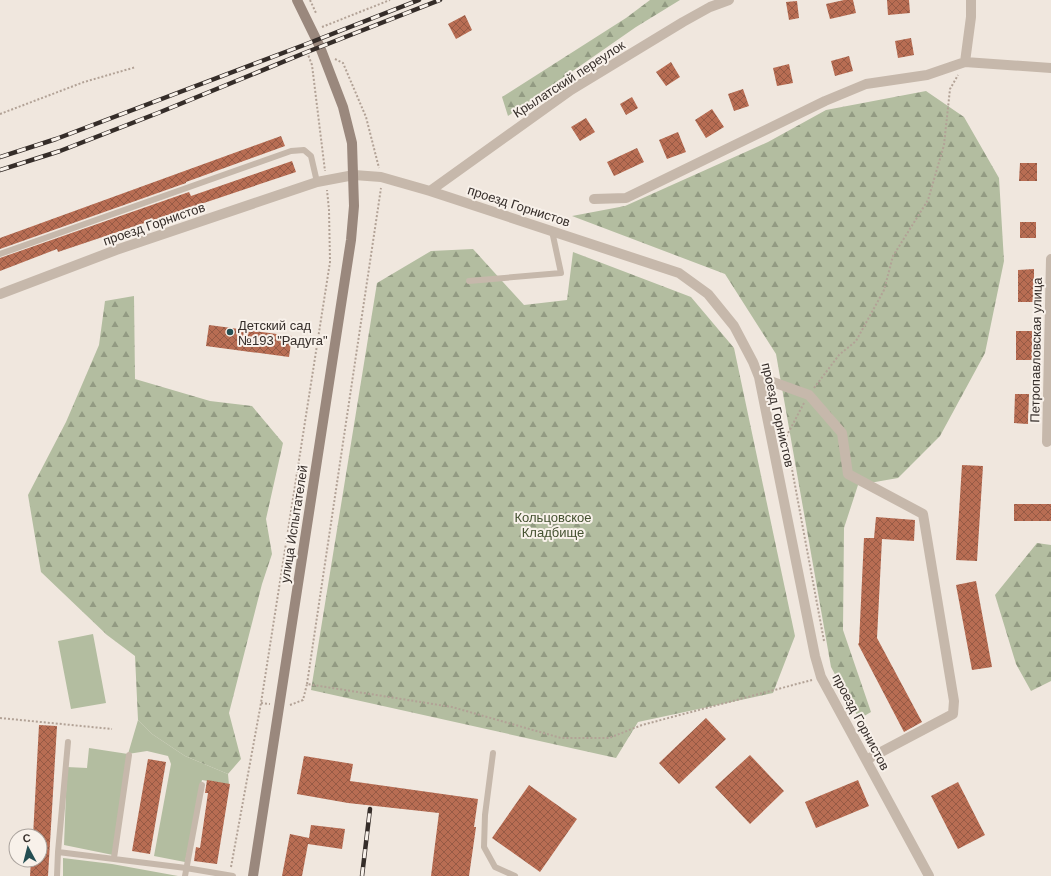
<svg xmlns="http://www.w3.org/2000/svg" width="1051" height="876" font-family="Arial,sans-serif">
  <style>
    .green { fill: #b3bda0 }
    .forest { fill: url(#forest-firs) }
    .building { fill: url(#building-cross-hatch) }
    .lines { fill: none; stroke-linecap: round; stroke-linejoin: round }
    .path { stroke: #b2a296; stroke-width: 2; stroke-dasharray: 2 2; stroke-linecap: butt }
    .service { stroke: #c6b8ab; stroke-width: 6 }
    .minor { stroke: #c6b8ab; stroke-width: 10 }
    .secondary { stroke: #9a887d; stroke-width: 10 }
    .rail-casing { stroke: #352d29; stroke-width: 4.5 }
    .rail { stroke: #f8f1ea; stroke-width: 3; stroke-dasharray: 9; stroke-linecap: butt }
    .poi-dot { fill: #244e52; stroke: #f8f1ea; stroke-width: 1.5 }
    .labels { text-anchor: middle; dominant-baseline: central; stroke-width: 4; stroke-linejoin: round; paint-order: stroke }
    .street-label { font-size: 13px; fill: #352d29; stroke: #f8f1ea }
    .poi-label { font-size: 13px; fill: #352d29; stroke: #f8f1ea; text-anchor: start }
    .park-label { font-size: 13px; fill: #445130; stroke: #f8f1ea }
  </style>
  <defs>
    <pattern id="forest-firs" width="22" height="20" patternUnits="userSpaceOnUse"><rect width="22" height="20" fill="#b3bda0"/><path d="M5 1l3.5 6h-7zM16 11l3.5 6h-7z" fill="#929a82"/></pattern>
    <pattern id="building-cross-hatch" width="8" height="8" patternUnits="userSpaceOnUse"><rect width="8" height="8" fill="#b86d53"/><path d="M0 0l8 8M0 8l8-8" fill="none" stroke="#965a45"/></pattern>
  </defs>
  <rect width="100%" height="100%" fill="#f0e7de"/>
  <path class="green" d="M 93,634 L 106,703 L 71,709 L 58,641 Z
    M 138,720 L 152,734 L 185,756 L 228,774 L 229,785 L 202,780 L 185,862 L 154,856 L 171,764 L 168,756 L 147,751 L 128,754 L 113,855 L 64,845 L 67,767 L 87,768 L 89,748 L 128,754 Z
    M 63,858 L 112,864 L 178,876 L 63,876 Z"/>
  <path class="forest" d="M 650,0 L 680,0 L 636,27 L 508,116 L 502,97 L 626,18 Z
    M 926,91 L 964,117 L 999,178 L 1004,261 L 985,353 L 940,436 L 898,478 L 858,485 L 844,528 L 843,630 L 871,712 L 859,719 L 831,667 L 776,354 L 725,274 L 572,216 L 625,206 L 768,142 L 826,110 Z
    M 473,249 L 524,305 L 567,300 L 573,252 L 691,297 L 734,348 L 795,636 L 773,693 L 638,722 L 616,758 L 311,690 L 377,283 L 431,251 Z
    M 134,296 L 135,379 L 210,401 L 252,406 L 283,443 L 266,519 L 272,554 L 262,584 L 229,713 L 241,759 L 228,774 L 185,756 L 152,734 L 138,720 L 135,656 L 107,635 L 41,572 L 28,495 L 66,422 L 99,345 L 105,301 Z
    M 1037,543 L 1051,545 L 1051,681 L 1031,691 L 1016,664 L 995,595 Z"/>
  <path class="building" d="M 844,0 L 853,0 L 856,13 L 830,19 L 826,4 Z
    M 887,0 L 909,0 L 910,13 L 888,15 Z
    M 797,1 L 799,18 L 789,20 L 786,2 Z
    M 465,15 L 472,30 L 456,39 L 448,24 Z
    M 911,38 L 914,55 L 898,58 L 895,41 Z
    M 849,56 L 853,71 L 835,76 L 831,61 Z
    M 671,62 L 680,77 L 666,86 L 656,72 Z
    M 789,64 L 793,83 L 777,86 L 773,68 Z
    M 743,89 L 749,106 L 734,111 L 728,94 Z
    M 632,97 L 638,108 L 626,115 L 620,104 Z
    M 712,109 L 724,127 L 706,138 L 695,120 Z
    M 586,118 L 595,132 L 580,141 L 571,127 Z
    M 678,132 L 686,152 L 667,159 L 659,140 Z
    M 281,136 L 285,146 L 186,182 L 186,183 L 0,249 L 0,238 Z
    M 637,148 L 644,162 L 614,176 L 607,162 Z
    M 292,161 L 296,172 L 58,252 L 57,249 L 0,271 L 0,258 L 189,192 L 191,196 Z
    M 1020,163 L 1037,163 L 1037,181 L 1019,181 Z
    M 1020,222 L 1036,222 L 1036,238 L 1020,238 Z
    M 1034,269 L 1034,302 L 1018,302 L 1018,270 Z
    M 209,325 L 292,336 L 289,357 L 206,346 Z
    M 1016,331 L 1032,331 L 1032,360 L 1016,360 Z
    M 1015,394 L 1029,394 L 1028,424 L 1014,423 Z
    M 962,465 L 983,466 L 977,561 L 956,560 Z
    M 1014,504 L 1051,504 L 1051,521 L 1014,521 Z
    M 876,517 L 915,520 L 914,541 L 882,539 L 877,638 L 922,722 L 904,732 L 858,644 L 859,643 L 864,538 L 874,538 Z
    M 976,581 L 992,667 L 972,670 L 956,585 Z
    M 706,718 L 726,739 L 679,784 L 659,763 Z
    M 39,725 L 57,726 L 48,876 L 30,876 L 31,860 L 40,860 L 40,836 L 33,836 Z
    M 750,755 L 784,791 L 750,824 L 715,787 Z
    M 304,756 L 353,764 L 350,781 L 478,799 L 474,827 L 476,827 L 469,876 L 431,876 L 439,813 L 348,803 L 297,794 Z
    M 148,759 L 166,762 L 150,854 L 132,851 Z
    M 207,780 L 230,784 L 217,864 L 194,861 L 196,847 L 200,848 L 208,793 L 205,793 Z
    M 858,780 L 869,806 L 816,828 L 805,802 Z
    M 958,782 L 985,835 L 958,849 L 931,796 Z
    M 529,785 L 577,819 L 540,872 L 492,838 Z
    M 311,825 L 345,829 L 342,849 L 308,844 L 302,876 L 282,876 L 290,834 L 309,838 Z"/>
  <g class="lines">
    <path class="path" d="M 310,0 L 316,13
      M 322,27 L 390,0
      M 307,52 L 312,65 L 325,171
      M 335,59 L 343,63 L 366,117 L 379,168
      M 0,114 L 84,82 L 136,67
      M 814,388 L 839,355 L 856,341 L 884,290 L 893,256 L 928,200 L 944,145 L 950,89 L 958,75
      M 804,403 L 786,437 L 824,641
      M 307,684 L 381,188
      M 261,703 L 270,704
      M 290,705 L 303,700 L 307,684 L 452,707 L 561,738 L 609,738 L 642,725 L 812,680
      M 0,718 L 112,729
      M 231,867 L 261,703 L 330,262 L 329,210 L 327,190"/>
    <path class="service" d="M 0,254 L 291,151 L 304,150 L 311,156 L 317,182
      M 469,281 L 561,273 L 552,231
      M 68,742 L 58,852 L 186,868 L 233,876
      M 493,753 L 485,815 L 484,847 L 495,867 L 515,876
      M 114,858 L 129,755
      M 57,876 L 58,852
      M 185,876 L 202,785"/>
    <path class="minor" d="M 971,0 L 971,17 L 965,62 L 1051,68
      M 430,191 L 571,90 L 683,22 L 710,7 L 729,0
      M 594,199 L 626,198 L 825,101 L 866,84 L 927,75 L 965,62
      M 0,294 L 116,250 L 317,182 L 354,175 L 381,177 L 430,191 L 679,273 L 708,294 L 734,326 L 753,362 L 759,377 L 815,656 L 821,677 L 929,876
      M 759,377 L 809,395 L 842,433 L 848,474 L 923,514 L 954,701 L 953,714 L 866,760
      M 1047,442 L 1051,259"/>
    <path class="secondary" d="M 253,876 L 351,240 L 354,206 L 352,143 L 343,107 L 320,47 L 297,0"/>
    <defs>
      <path id="rail" d="M 0,157 L 56,139 L 304,45 L 419,0
        M 0,170 L 60,151 L 158,113 L 307,52 L 440,0
        M 362,876 L 370,809"/>
    </defs>
    <use href="#rail" class="rail-casing"/>
    <use href="#rail" class="rail"/>
  </g>
  <circle class="poi-dot" cx="230" cy="332" r="4"/>
  <g class="labels">
    <g class="street-label">
      <text transform="translate(569 79) rotate(-33)">Крылатский переулок</text>
      <text transform="translate(519 206) rotate(18)">проезд Горнистов</text>
      <text transform="translate(154 224) rotate(-19)">проезд Горнистов</text>
      <text transform="translate(1036 350) rotate(-89)">Петропавловская улица</text>
      <text transform="translate(778 415) rotate(77)">проезд Горнистов</text>
      <text transform="translate(294 524) rotate(-81)">улица Испытателей</text>
      <text transform="translate(861 722) rotate(62)">проезд Горнистов</text>
    </g>
    <g class="poi-label">
      <text x="238" y="325">Детский сад<tspan x="238" dy="15">№193 "Радуга"</tspan></text>
    </g>
    <g class="park-label">
      <text x="553" y="517">Кольцовское<tspan x="553" dy="15">Кладбище</tspan></text>
    </g>
  </g>
  <g transform="translate(28 848) rotate(353)"><circle r="19" fill="#f8f1ea" stroke="#aaa39d"/>
  <path d="M0-3L7 15L0 10L-7 15Z" fill="#244e52"/>
  <text y="-6" font-size="11" font-weight="bold" text-anchor="middle" fill="#352d29">С</text>
  </g>
</svg>
